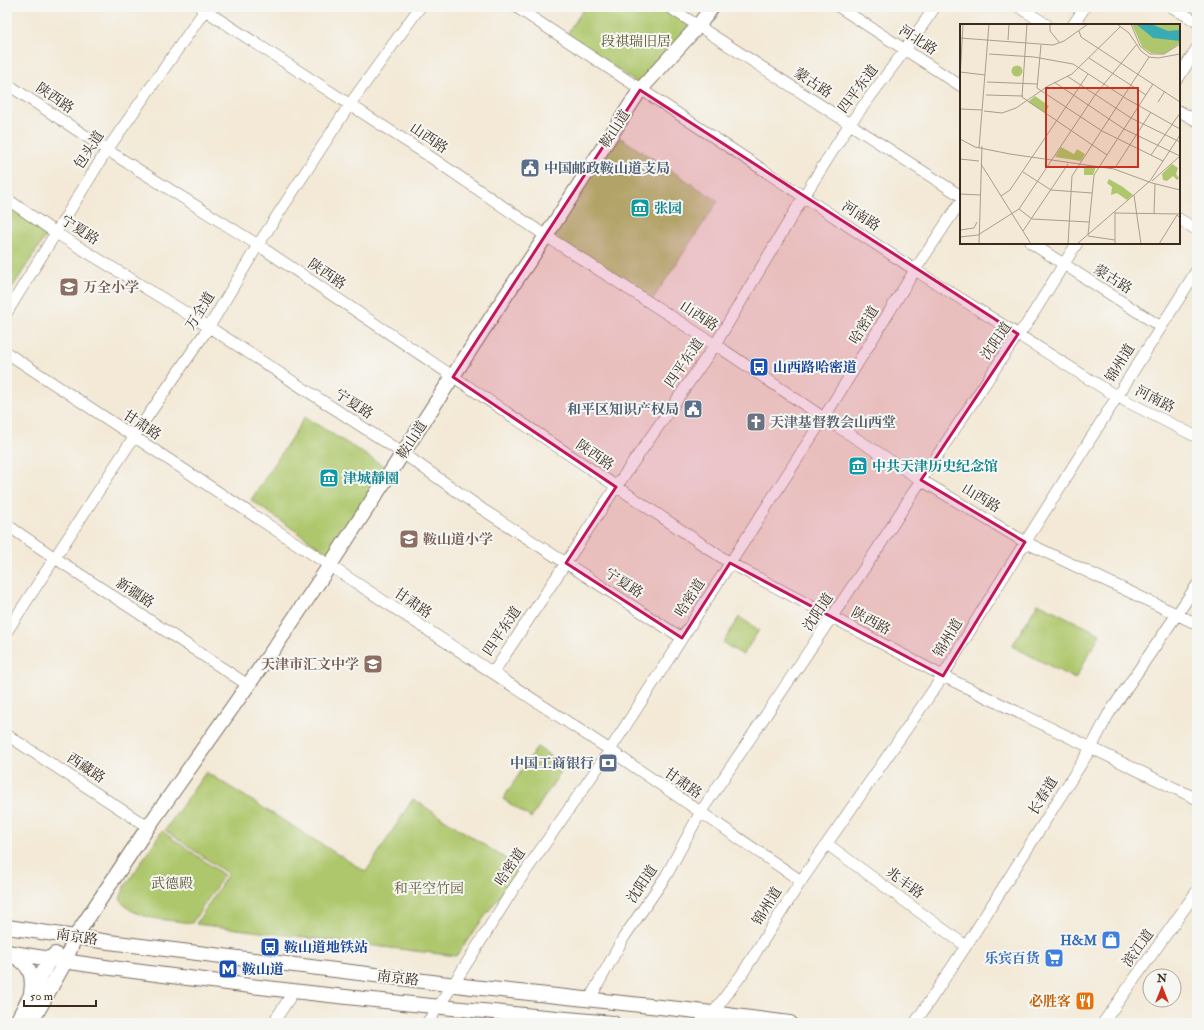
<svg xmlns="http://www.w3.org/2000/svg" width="1204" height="1030" font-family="'IM FELL Double Pica','Noto Serif SC',serif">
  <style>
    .green { fill: #aec76c; stroke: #747845 }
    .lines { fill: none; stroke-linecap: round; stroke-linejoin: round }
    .minor-casing { stroke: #7b6d5e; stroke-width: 12 }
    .major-casing { stroke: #7b6d5e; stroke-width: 16 }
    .minor { stroke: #fff; stroke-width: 11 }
    .major { stroke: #fff; stroke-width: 14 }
    .marked { fill: #c2185b; fill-opacity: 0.2; stroke: #c2185b; stroke-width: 3; stroke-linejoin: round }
    .labels { text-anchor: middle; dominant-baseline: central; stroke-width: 4; stroke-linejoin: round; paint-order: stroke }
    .street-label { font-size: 14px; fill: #3b2a1e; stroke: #f6f6f2 }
    .park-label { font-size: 14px; fill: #5e5935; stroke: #f6f6f2 }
    .service-label { font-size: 14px; font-weight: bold; fill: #4e5e75; stroke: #f6f6f2; text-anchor: end }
    .culture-label { font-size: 14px; font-weight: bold; fill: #0d838f; stroke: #f6f6f2; text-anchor: start }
    .education-label { font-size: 14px; font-weight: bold; fill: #785e54; stroke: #f6f6f2; text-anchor: start }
    .transit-label { font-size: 14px; font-weight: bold; fill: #164399; stroke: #f6f6f2; text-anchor: start }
    .worship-label { font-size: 14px; font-weight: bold; fill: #5b616d; stroke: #f6f6f2; text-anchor: start }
    .shop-label { font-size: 14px; font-weight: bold; fill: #366cbe; stroke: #f6f6f2; text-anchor: end }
    .food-label { font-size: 14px; font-weight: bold; fill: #c56008; stroke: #f6f6f2; text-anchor: end }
    .inset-river { fill: none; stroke: #39abb2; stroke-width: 2 }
    .inset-road { fill: none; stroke: #a99d8c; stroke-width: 1 }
    .view { fill: #c8321e; fill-opacity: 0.15; stroke: #c8321e; stroke-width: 2 }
    .inset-edge { fill: none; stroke: #3b2a1e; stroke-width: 2 }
  </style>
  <rect width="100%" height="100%" fill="#f6f6f2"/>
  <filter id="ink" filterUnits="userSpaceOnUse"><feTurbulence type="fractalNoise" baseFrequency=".025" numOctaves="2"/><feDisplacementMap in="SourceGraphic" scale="8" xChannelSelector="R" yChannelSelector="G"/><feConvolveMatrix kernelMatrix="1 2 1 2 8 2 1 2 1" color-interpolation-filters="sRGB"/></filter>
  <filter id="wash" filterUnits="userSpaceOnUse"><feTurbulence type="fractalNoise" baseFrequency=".012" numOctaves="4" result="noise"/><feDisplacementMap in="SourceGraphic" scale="16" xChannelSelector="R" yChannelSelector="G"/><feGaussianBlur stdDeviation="0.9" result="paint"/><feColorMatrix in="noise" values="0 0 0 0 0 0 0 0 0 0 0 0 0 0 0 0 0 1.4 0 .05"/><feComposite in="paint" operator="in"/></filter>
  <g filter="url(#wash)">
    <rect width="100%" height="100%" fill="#f3e9d6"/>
    <path class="green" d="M 585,7 L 660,7 L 693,28 L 644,88 L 567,34 Z
      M 616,135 L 718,201 L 652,300 L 551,235 Z
      M 7,206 L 47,234 L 7,296 Z
      M 305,417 L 390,470 L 332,556 L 251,500 Z
      M 1038,603 L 1100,634 L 1075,679 L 1012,646 Z
      M 739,617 L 759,630 L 743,655 L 723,643 Z
      M 537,747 L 565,765 L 531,818 L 503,799 Z
      M 206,772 L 366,872 L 413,799 L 520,868 L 456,956 L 196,924 L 228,874 L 165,830 Z
      M 162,831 L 224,875 L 192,923 C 171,920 131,920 120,899 L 124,888 Z"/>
  </g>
  <g filter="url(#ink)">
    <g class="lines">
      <defs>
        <path id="minor" d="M 200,7 L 432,158 L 546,236 L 725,351 L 824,418 L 921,480 L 1025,542 L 1197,624
          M 516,7 L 915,270 L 1116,396 L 1197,437
          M 669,7 L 961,196
          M 839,7 L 961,86
          M 1019,7 L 1047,25
          M 1172,7 L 1197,22
          M 1073,25 L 1085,7
          M 1179,77 L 1197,48
          M 7,84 L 107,150 L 258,245 L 730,563 L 943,676 L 1197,799
          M 1179,111 L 1197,121
          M 7,199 L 56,233 L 209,327 L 404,454 L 482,509 L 682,638
          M 1179,219 L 1197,230
          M 1031,243 L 1161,327
          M 7,312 L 107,150 L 205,10
          M 7,353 L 610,750 L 801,881
          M 7,525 L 55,558 L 248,685
          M 7,631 L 143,423 L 209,327 L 258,245 L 350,104 L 420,7
          M 493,673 L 616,487 L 715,345 L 804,196 L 849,125 L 905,50 L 935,7
          M 7,735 L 148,827
          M 827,844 L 966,946
          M 589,1000 L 624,937 L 666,876 L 700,813 L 878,548 L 921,480 L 1018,334 L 1026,325 L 1077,243
          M 273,1023 L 294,991
          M 427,1023 L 453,985 L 514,888 L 610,750 L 830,408 L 915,270 L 961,201
          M 700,1023 L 713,1013 L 742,974 L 801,881 L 943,676 L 980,614 L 1197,270
          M 915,1023 L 966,946 L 1091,748 L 1108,715 L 1197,585
          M 1103,1023 L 1197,891"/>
        <path id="major" d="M 7,927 L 109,942 L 472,987 L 688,1010 L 790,1023
          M 7,952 C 73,963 138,972 204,980 C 340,998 477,1011 613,1023
          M 12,955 C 29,964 34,973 31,993
          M 16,1023 L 50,959 L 55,954
          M 31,1023 L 65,962 L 75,937 L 148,827 L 277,644 L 330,565 L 500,304 L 546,236 L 640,90 L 698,26 L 712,7"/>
      </defs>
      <use href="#minor" class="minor-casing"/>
      <use href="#major" class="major-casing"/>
      <use href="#minor" class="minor"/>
      <use href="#major" class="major"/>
    </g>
  </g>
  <path class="marked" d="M 640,90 L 1018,334 L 921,480 L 1025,542 L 943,676 L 730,563 L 682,638 L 566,563 L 616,487 L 453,377 Z"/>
  <defs>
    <symbol id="civic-square" viewBox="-11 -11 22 22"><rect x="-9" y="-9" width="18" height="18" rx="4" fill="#5c6f8a" stroke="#f6f6f2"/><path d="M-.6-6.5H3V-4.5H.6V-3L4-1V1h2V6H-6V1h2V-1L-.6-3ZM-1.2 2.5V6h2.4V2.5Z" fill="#fff"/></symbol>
    <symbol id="museum-square" viewBox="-11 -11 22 22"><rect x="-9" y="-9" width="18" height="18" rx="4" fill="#0f9aa8" stroke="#f6f6f2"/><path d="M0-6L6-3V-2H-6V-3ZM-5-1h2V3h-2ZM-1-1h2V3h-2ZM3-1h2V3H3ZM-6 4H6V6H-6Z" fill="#fff"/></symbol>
    <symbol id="school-square" viewBox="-11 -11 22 22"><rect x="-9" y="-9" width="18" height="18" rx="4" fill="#8d6e63" stroke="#f6f6f2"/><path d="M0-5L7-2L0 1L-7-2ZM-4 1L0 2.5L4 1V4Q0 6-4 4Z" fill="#fff"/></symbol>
    <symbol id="bus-square" viewBox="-11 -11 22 22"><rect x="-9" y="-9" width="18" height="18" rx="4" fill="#1a4fb4" stroke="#f6f6f2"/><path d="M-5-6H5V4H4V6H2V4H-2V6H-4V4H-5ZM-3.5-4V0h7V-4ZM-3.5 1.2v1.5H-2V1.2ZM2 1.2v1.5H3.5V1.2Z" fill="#fff"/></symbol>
    <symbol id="church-square" viewBox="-11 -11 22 22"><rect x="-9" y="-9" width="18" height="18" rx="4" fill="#6b7280" stroke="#f6f6f2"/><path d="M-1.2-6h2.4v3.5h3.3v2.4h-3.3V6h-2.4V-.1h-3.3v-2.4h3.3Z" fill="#fff"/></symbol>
    <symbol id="bank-square" viewBox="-11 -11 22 22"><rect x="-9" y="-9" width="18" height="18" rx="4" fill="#5c6f8a" stroke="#f6f6f2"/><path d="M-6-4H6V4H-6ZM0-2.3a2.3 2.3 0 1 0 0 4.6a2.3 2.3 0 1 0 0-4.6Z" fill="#fff"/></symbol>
    <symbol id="shop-square" viewBox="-11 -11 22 22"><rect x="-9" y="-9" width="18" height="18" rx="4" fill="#3f7fe0" stroke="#f6f6f2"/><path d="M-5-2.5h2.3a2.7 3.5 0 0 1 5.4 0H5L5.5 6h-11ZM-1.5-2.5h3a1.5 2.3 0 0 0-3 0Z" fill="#fff"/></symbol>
    <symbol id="supermarket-square" viewBox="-11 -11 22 22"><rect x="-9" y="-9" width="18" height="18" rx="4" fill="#3f7fe0" stroke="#f6f6f2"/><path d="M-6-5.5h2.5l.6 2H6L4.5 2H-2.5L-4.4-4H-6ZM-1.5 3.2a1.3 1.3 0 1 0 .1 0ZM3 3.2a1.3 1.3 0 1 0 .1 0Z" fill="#fff"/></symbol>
    <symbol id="metro-square" viewBox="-11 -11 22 22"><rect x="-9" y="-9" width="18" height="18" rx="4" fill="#1a4fb4" stroke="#f6f6f2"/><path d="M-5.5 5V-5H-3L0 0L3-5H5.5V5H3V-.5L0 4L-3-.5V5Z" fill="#fff"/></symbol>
    <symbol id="restaurant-square" viewBox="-11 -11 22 22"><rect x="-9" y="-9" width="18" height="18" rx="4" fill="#e8710a" stroke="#f6f6f2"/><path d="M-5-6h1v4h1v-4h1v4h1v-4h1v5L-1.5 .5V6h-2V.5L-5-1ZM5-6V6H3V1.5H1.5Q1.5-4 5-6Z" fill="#fff"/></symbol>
  </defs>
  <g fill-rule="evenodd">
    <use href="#civic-square" x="519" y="157" width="22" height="22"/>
    <use href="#museum-square" x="629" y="197" width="22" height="22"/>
    <use href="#school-square" x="58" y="276" width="22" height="22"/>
    <use href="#bus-square" x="748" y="356" width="22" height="22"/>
    <use href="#civic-square" x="682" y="398" width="22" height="22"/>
    <use href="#church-square" x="745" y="411" width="22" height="22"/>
    <use href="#museum-square" x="847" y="455" width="22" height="22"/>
    <use href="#museum-square" x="318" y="467" width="22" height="22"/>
    <use href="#school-square" x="398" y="528" width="22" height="22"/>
    <use href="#school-square" x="362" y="653" width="22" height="22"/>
    <use href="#bank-square" x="597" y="752" width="22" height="22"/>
    <use href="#shop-square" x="1100" y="929" width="22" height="22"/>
    <use href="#bus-square" x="259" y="936" width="22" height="22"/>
    <use href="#supermarket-square" x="1043" y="947" width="22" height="22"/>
    <use href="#metro-square" x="217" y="958" width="22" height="22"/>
    <use href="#restaurant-square" x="1074" y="990" width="22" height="22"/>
  </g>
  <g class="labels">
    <g class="street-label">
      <text transform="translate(918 40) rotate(33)">河北路</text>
      <text transform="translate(813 83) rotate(33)">蒙古路</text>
      <text transform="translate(858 89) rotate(-53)">四平东道</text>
      <text transform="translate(55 98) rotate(34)">陕西路</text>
      <text transform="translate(615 129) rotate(-57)">鞍山道</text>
      <text transform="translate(429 138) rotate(34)">山西路</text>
      <text transform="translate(89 150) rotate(-57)">包头道</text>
      <text transform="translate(861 216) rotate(33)">河南路</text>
      <text transform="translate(80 230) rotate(32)">宁夏路</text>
      <text transform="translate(327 274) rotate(34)">陕西路</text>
      <text transform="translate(1113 279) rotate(32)">蒙古路</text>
      <text transform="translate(200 311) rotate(-58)">万全道</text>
      <text transform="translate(699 316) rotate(33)">山西路</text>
      <text transform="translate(864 325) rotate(-58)">哈密道</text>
      <text transform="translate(996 341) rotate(-55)">沈阳道</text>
      <text transform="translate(684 363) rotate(-55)">四平东道</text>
      <text transform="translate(1120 363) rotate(-58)">锦州道</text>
      <text transform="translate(1155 399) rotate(27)">河南路</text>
      <text transform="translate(354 404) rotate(33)">宁夏路</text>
      <text transform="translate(142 425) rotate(33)">甘肃路</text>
      <text transform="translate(412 440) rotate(-57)">鞍山道</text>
      <text transform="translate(595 455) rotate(34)">陕西路</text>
      <text transform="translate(981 498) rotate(31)">山西路</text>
      <text transform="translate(624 583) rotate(33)">宁夏路</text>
      <text transform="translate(135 593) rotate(33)">新疆路</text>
      <text transform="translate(690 598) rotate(-57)">哈密道</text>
      <text transform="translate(413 603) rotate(34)">甘肃路</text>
      <text transform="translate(818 612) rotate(-56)">沈阳道</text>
      <text transform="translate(871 621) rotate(28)">陕西路</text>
      <text transform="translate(502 631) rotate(-56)">四平东道</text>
      <text transform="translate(948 638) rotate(-59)">锦州道</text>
      <text transform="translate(86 768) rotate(33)">西藏路</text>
      <text transform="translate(683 783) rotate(35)">甘肃路</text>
      <text transform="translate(1043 796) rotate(-58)">长春道</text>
      <text transform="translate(510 867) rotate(-56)">哈密道</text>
      <text transform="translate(905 883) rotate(36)">兆丰路</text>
      <text transform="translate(642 884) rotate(-56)">沈阳道</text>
      <text transform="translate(767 906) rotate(-58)">锦州道</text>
      <text transform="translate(77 937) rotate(8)">南京路</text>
      <text transform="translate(1138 948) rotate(-54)">滨江道</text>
      <text transform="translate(398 978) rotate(7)">南京路</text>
    </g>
    <g class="park-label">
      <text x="636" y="41">段祺瑞旧居</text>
      <text x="172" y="883">武德殿</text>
      <text x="429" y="888">和平空竹园</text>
    </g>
    <g class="service-label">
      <text x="544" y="168" text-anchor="start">中国邮政鞍山道支局</text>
      <text x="679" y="409">和平区知识产权局</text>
      <text x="594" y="763">中国工商银行</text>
    </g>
    <g class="culture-label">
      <text x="654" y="208">张园</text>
      <text x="872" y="466">中共天津历史纪念馆</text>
      <text x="343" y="478">津城靜園</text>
    </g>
    <g class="education-label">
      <text x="83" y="287">万全小学</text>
      <text x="423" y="539">鞍山道小学</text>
      <text x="359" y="664" text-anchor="end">天津市汇文中学</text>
    </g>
    <g class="transit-label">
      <text x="773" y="367">山西路哈密道</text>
      <text x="284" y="947">鞍山道地铁站</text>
      <text x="242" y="969">鞍山道</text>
    </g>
    <g class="worship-label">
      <text x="770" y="422">天津基督教会山西堂</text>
    </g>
    <g class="shop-label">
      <text x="1097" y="940">H&amp;M</text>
      <text x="1040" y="958">乐宾百货</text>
    </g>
    <g class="food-label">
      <text x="1071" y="1001">必胜客</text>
    </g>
  </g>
  <g transform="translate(960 24)">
    <rect width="220" height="220" fill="#f3e9d6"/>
    <path d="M 172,0 L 220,1 L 220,19 L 204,30 L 191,29 L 182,23 ZM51.5 47a5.5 5.5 0 1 1 11 0a5.5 5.5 0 1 1-11 0ZM 75,72 L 89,82 L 85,89 L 68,78 ZM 101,123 L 114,130 L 117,125 L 125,130 L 121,137 L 95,133 ZM 212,140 L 218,144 L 216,150 L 219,154 L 217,156 L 213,152 L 207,157 L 203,156 L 202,150 ZM 124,142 L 136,143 L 133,151 L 124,151 ZM 149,155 L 163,163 L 173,171 L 167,176 L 157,169 L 151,171 L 152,163 L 147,159 Z" fill="#aec76c"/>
    <path d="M 176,0 L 191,0 L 208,7 L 220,6 L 220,17 L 193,14 Z" fill="#39abb2"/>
    <path class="inset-river" d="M 182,0 L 198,10 L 220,12"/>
    <path class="inset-road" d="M 67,0 L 62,73 L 147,131M 90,0 L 90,7 L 99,18M 157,0 L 169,9 L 181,27 L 189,33 L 198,34 L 220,30M 171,0 L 180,22 L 190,30 L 204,30 L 220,20M 119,7 L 121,13 L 220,78M 0,14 L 93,21 L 104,17 L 128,0M 48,16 L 49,0M 81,21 L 77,64 L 142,107 L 203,137M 29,30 L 74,33 L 113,40 L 167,75 L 220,105M 129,34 L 186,71M 0,48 L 25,51M 107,52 L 171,94 L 220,118M 0,55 L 3,0M 27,58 L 77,60M 94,58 L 164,105 L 220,132M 26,71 L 63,72M 198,78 L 205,67M 0,85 L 22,86M 24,87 L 42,89 L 56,84 L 88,62 L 112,50 L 160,3M 0,115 L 15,123 L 50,130 L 154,145 L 192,159 L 220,166M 19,124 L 29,0M 191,131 L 220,89M 0,135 L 19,137M 21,140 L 71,220M 155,144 L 191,88M 63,148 L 91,166 L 132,169M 192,157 L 220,132M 0,170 L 20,171M 174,171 L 181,220M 41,172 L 50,166 L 128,50M 59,185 L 72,195 L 129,198M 155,188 L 155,220M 155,189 L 220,190M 194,190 L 195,160M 0,206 L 14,204 L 17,198M 63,207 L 108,140M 128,211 L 134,151 L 193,60M 128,212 L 155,216M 0,213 L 18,211 L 59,185 L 135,71 L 177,20M 19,220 L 22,122M 108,220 L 112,152 L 189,33M 117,220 L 190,157 L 220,111M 199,220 L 217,191 L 220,194"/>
    <path class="view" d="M 86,64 L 178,64 L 178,143 L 86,143 Z"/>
    <rect width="220" height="220" class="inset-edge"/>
  </g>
  <rect width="1204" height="1030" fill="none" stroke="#f6f6f2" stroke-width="24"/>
  <g transform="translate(1162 988)"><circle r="19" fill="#f6f6f2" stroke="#aba49d"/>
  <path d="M0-3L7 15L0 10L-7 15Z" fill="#c8321e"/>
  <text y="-6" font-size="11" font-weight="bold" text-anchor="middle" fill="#3b2a1e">N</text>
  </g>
  <path d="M24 1000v6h72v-6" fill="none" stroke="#3b2a1e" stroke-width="2"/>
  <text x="30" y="1000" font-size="12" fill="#3b2a1e" stroke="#f6f6f2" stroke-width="3" paint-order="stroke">50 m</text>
</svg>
